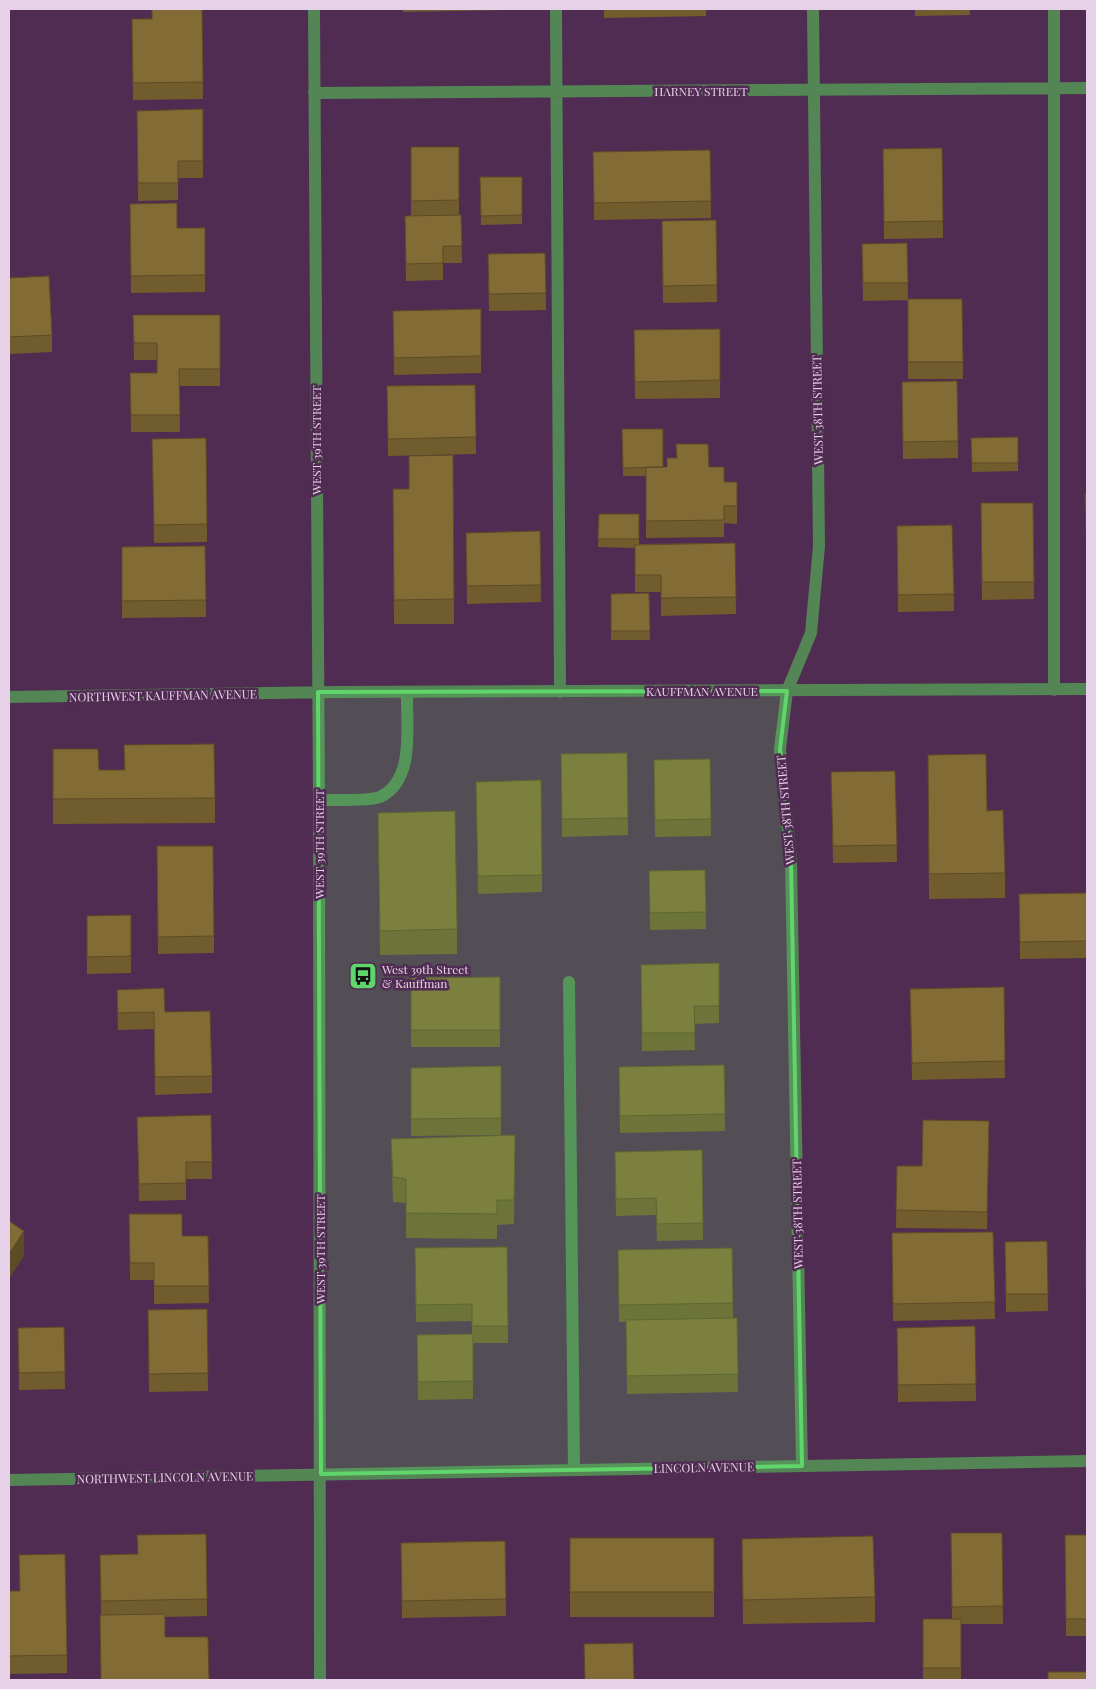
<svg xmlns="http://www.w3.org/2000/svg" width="1096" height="1689" font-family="'Playfair Display',serif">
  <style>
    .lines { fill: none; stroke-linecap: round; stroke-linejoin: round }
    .minor { stroke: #538555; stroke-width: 12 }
    .wall { fill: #715c2e }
    .shaded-wall { fill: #5c4b25 }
    .building { fill: #836b35; stroke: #5c4b25 }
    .marked { fill: #60d56b; fill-opacity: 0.2; stroke: #60d56b; stroke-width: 4; stroke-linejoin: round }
    .labels { text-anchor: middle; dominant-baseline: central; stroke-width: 5; stroke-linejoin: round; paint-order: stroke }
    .street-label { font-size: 12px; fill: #e7d1e8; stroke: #502c52 }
    .poi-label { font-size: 12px; fill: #e7d1e8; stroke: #502c52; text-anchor: start }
  </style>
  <rect width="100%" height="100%" fill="#502c52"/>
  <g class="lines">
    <path class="minor" d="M 314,9 L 319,800 L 320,1680
      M 556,9 L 560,692
      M 1054,9 L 1054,690
      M 314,93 L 1087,88
      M 9,697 L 335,692 L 1087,689
      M 319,800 C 331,800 371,801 380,797 C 416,780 406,725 407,692
      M 569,982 L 574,1469
      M 802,1466 L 791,860 L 780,749 L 787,691 L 811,633 L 819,546 L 813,9
      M 9,1480 L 1087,1461"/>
  </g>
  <path class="wall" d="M 202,9 L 203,99 L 133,100 L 132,19 L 152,19 Z
    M 403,9 L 506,9 L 506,10 L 403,12 Z
    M 604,9 L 706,9 L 706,16 L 604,18 Z
    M 915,9 L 970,9 L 970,15 L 915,16 Z
    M 203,109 L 203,178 L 178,178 L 178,200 L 138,201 L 137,111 Z
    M 411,147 L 459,147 L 459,215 L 461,215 L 462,263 L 443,263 L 443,280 L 406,281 L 405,216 L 411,216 Z
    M 942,148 L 943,238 L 884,239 L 883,149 Z
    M 710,150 L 711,218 L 594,220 L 593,152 Z
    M 480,177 L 522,177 L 522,224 L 481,225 Z
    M 130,204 L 177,228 L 205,228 L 205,292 L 131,293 Z
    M 716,220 L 717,302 L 663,303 L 662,221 Z
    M 907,243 L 908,300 L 863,301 L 862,244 Z
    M 545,253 L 546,310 L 489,311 L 488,254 Z
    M 9,278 L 52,335 L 52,352 L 9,354 Z
    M 908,299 L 962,299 L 963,379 L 908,379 Z
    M 481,309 L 481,373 L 394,375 L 393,311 Z
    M 133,315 L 220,315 L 220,386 L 179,386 L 180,432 L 131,432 L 130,373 L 157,373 L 157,360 L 134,360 Z
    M 720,329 L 720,398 L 635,399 L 634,330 Z
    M 957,381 L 958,458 L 903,459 L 902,382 Z
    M 475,385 L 476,454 L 388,456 L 387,386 Z
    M 622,429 L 663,467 L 709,467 L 724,482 L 737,482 L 737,524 L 724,523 L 724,537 L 646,538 L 646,476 L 623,476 Z
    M 1018,437 L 1018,471 L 972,472 L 971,438 Z
    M 152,439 L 207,524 L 207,542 L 154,543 Z
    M 453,455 L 454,624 L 394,624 L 393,489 L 409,489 Z
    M 1085,494 L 1087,494 L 1087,538 L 1086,538 Z
    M 981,503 L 1033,503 L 1034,599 L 982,600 Z
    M 599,514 L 639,514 L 639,544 L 735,543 L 736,614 L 661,616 L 661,592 L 635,592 L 635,548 L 598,547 Z
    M 952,525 L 954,611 L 898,612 L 897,526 Z
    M 540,531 L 541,602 L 467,604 L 466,533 Z
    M 205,546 L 206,617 L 122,618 L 122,547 Z
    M 649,593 L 650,640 L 611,640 L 611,594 Z
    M 124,745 L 215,798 L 215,823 L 53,824 L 53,749 L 99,770 L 124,770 Z
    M 627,753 L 628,835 L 562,837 L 561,754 Z
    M 928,755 L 987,811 L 1005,873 L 1005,898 L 929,899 Z
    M 710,759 L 711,836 L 655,837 L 654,760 Z
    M 895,771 L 897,862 L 833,863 L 831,772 Z
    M 476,799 L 542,875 L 542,892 L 478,894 Z
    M 378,813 L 457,929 L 457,954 L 380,955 Z
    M 157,864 L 214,936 L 214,953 L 158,954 Z
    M 705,870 L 706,929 L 650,930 L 649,871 Z
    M 1087,893 L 1087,958 L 1020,959 L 1019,894 Z
    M 131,915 L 131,973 L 87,974 L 87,916 Z
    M 719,963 L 719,1023 L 694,1024 L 695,1050 L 642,1051 L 641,965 Z
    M 500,977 L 500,1047 L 411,1047 L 411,978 Z
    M 1004,987 L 1005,1078 L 912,1080 L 910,989 Z
    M 117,990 L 165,1012 L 212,1076 L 212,1093 L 155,1095 L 154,1029 L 118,1030 Z
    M 724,1065 L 725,1131 L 620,1133 L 619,1067 Z
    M 501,1066 L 501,1135 L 411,1136 L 411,1068 Z
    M 211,1115 L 212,1179 L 186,1179 L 186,1200 L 139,1201 L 137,1117 Z
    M 515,1135 L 514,1224 L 497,1225 L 497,1239 L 406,1238 L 406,1203 L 393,1202 L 391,1139 Z
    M 989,1138 L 987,1229 L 896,1228 L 897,1166 L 922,1166 Z
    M 702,1150 L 703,1240 L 657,1241 L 656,1215 L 616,1216 L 615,1152 Z
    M 129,1214 L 182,1236 L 208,1236 L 209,1303 L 154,1304 L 154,1280 L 130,1280 Z
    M 993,1232 L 995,1319 L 893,1321 L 892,1233 Z
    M 1047,1241 L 1048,1311 L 1006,1312 L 1005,1242 Z
    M 1086,1243 L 1087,1243 L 1087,1307 L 1086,1307 Z
    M 507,1247 L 508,1343 L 473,1343 L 473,1399 L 418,1400 L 417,1335 L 472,1334 L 472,1321 L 416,1322 L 415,1248 Z
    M 732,1248 L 733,1318 L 737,1318 L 738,1392 L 627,1394 L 626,1322 L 619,1322 L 618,1250 Z
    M 207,1309 L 208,1391 L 149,1392 L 148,1310 Z
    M 975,1326 L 976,1401 L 898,1402 L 897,1328 Z
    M 64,1327 L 65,1389 L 19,1390 L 18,1328 Z
    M 951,1533 L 1002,1533 L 1003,1624 L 961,1624 L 961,1680 L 923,1680 L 923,1619 L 952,1619 Z
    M 206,1534 L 207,1616 L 165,1617 L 165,1637 L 209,1680 L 101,1615 L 100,1555 L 137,1554 Z
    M 1065,1535 L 1087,1535 L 1087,1636 L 1066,1636 Z
    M 570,1538 L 714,1538 L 714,1617 L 570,1617 Z
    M 742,1539 L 875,1597 L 875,1622 L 743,1624 Z
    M 505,1541 L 506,1616 L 402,1618 L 401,1543 Z
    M 9,1591 L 67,1655 L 67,1673 L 9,1674 Z"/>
  <path class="shaded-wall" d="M 24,1231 L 24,1256 L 9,1279 L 9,1254 Z"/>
  <path class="building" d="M 152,9 L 202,9 L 203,82 L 133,83 L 132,19 L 152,19 Z
    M 203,109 L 203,161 L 178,161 L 178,183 L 138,183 L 137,111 Z
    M 411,147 L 459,147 L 459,200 L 411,201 Z
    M 942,148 L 943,221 L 884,222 L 883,149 Z
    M 710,150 L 711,201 L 594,203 L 593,152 Z
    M 480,177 L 522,177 L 522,215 L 481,216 Z
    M 177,203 L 177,228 L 205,228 L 205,275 L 131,276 L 130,204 Z
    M 461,215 L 462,246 L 443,246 L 443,263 L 406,264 L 405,216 Z
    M 716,220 L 717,285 L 663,286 L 662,221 Z
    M 907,243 L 908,283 L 863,283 L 862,244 Z
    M 545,253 L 546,293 L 489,294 L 488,254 Z
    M 49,276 L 52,335 L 9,337 L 9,278 Z
    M 908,299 L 962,299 L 963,362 L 908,362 Z
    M 481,309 L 481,356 L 394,358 L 393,311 Z
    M 133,315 L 220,315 L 220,369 L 179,369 L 180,415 L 131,415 L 130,373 L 157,373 L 157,343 L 134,343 Z
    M 720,329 L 720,380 L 635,382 L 634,330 Z
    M 957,381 L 958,441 L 903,442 L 902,382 Z
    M 475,385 L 476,437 L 388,439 L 387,386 Z
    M 622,429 L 663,429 L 663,467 L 623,468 Z
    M 1018,437 L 1018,463 L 972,463 L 971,438 Z
    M 206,438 L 207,524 L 154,525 L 152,439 Z
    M 676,444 L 708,444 L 709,467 L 724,467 L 724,482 L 737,482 L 737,506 L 724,506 L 724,520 L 646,521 L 646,467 L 667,467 L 667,458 L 677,458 Z
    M 453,455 L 454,599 L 394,600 L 393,489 L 409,489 L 409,456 Z
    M 1085,494 L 1087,494 L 1087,529 L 1086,529 Z
    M 981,503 L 1033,503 L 1034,582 L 982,582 Z
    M 599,514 L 639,514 L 639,539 L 598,539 Z
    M 952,525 L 954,594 L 898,595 L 897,526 Z
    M 540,531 L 541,585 L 467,586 L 466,533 Z
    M 735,543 L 736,597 L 661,598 L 661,575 L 635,575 L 635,545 Z
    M 205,546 L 206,600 L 122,601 L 122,547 Z
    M 649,593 L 650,631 L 611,631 L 611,594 Z
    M 214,744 L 215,798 L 53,799 L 53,749 L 98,749 L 99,770 L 125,770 L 124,745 Z
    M 627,753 L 628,818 L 562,819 L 561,754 Z
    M 986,754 L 987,811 L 1003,810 L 1005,873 L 929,874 L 928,755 Z
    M 710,759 L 711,819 L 655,820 L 654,760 Z
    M 895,771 L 897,845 L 833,846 L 831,772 Z
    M 541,780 L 542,875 L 478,876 L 476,782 Z
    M 455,811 L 457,929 L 380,931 L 378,813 Z
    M 157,846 L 213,846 L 214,936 L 158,937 Z
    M 705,870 L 706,912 L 650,913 L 649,871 Z
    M 1087,893 L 1087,941 L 1020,942 L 1019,894 Z
    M 131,915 L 131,956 L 87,957 L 87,916 Z
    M 719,963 L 719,1006 L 694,1006 L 695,1033 L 642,1033 L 641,965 Z
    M 500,977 L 500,1030 L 411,1030 L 411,978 Z
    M 1004,987 L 1005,1061 L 912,1063 L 910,989 Z
    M 164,988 L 165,1012 L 210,1011 L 212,1076 L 155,1077 L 154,1012 L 118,1013 L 117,990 Z
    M 724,1065 L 725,1114 L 620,1116 L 619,1067 Z
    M 501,1066 L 501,1118 L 411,1119 L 411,1068 Z
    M 211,1115 L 212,1162 L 186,1162 L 186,1183 L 139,1184 L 137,1117 Z
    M 923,1120 L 989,1121 L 987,1212 L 896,1210 L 897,1166 L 922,1166 Z
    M 515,1135 L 514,1200 L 497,1200 L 497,1214 L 406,1213 L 406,1179 L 393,1177 L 391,1139 Z
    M 702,1150 L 703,1223 L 657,1224 L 656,1198 L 616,1199 L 615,1152 Z
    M 129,1214 L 182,1214 L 182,1236 L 208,1236 L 209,1286 L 154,1286 L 154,1263 L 130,1263 Z
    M 9,1221 L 24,1231 L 9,1254 Z
    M 993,1232 L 995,1302 L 893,1304 L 892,1233 Z
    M 1047,1241 L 1048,1294 L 1006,1294 L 1005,1242 Z
    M 1086,1243 L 1087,1243 L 1087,1290 L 1086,1290 Z
    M 507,1247 L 508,1326 L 472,1326 L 472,1304 L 416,1305 L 415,1248 Z
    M 732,1248 L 733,1303 L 619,1305 L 618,1250 Z
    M 207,1309 L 208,1373 L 149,1374 L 148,1310 Z
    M 737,1318 L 738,1374 L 627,1376 L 626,1320 Z
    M 975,1326 L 976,1384 L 898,1385 L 897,1328 Z
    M 64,1327 L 65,1372 L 19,1373 L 18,1328 Z
    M 473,1334 L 473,1381 L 418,1382 L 417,1335 Z
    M 951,1533 L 1002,1533 L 1003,1606 L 952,1607 Z
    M 206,1534 L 207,1599 L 101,1601 L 100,1555 L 138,1554 L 137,1535 Z
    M 1065,1535 L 1087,1535 L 1087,1619 L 1066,1619 Z
    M 873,1536 L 875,1597 L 743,1600 L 742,1539 Z
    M 570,1538 L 714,1538 L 714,1592 L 570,1592 Z
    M 505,1541 L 506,1599 L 402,1601 L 401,1543 Z
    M 65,1554 L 67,1655 L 9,1656 L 9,1591 L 20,1591 L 19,1555 Z
    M 165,1614 L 165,1637 L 208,1637 L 209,1680 L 101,1680 L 100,1615 Z
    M 923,1619 L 961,1619 L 961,1668 L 923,1668 Z
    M 633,1643 L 634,1680 L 585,1680 L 584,1644 Z
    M 1048,1672 L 1087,1672 L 1087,1680 L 1048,1680 Z"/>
  <path class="marked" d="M 787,691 L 780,749 L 791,860 L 802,1466 L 321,1474 L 318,692 Z"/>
  <defs>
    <symbol id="bus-square" viewBox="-11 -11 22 22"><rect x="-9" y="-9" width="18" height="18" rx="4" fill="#60d56b" stroke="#502c52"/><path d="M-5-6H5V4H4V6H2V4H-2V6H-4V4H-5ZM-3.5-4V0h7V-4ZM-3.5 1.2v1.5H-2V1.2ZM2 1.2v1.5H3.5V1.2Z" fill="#111"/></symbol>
  </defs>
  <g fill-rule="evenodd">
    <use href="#bus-square" x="347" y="960" width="32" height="32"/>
  </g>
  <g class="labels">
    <g class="street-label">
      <text x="701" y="91">HARNEY STREET</text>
      <text transform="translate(817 410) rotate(-91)">WEST 38TH STREET</text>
      <text transform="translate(316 440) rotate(-90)">WEST 39TH STREET</text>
      <text x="702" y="691">KAUFFMAN AVENUE</text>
      <text transform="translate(163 695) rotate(-1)">NORTHWEST KAUFFMAN AVENUE</text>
      <text transform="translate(785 810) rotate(-95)">WEST 38TH STREET</text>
      <text transform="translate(319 844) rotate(-90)">WEST 39TH STREET</text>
      <text transform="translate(797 1214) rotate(-91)">WEST 38TH STREET</text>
      <text transform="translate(320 1249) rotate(-90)">WEST 39TH STREET</text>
      <text transform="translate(704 1467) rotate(-1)">LINCOLN AVENUE</text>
      <text transform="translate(165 1477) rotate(-1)">NORTHWEST LINCOLN AVENUE</text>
    </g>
    <g class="poi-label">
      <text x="382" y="969">West 39th Street<tspan x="382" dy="14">&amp; Kauffman</tspan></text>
    </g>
  </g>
  <rect width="1096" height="1689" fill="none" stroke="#e7d1e8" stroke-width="20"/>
</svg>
